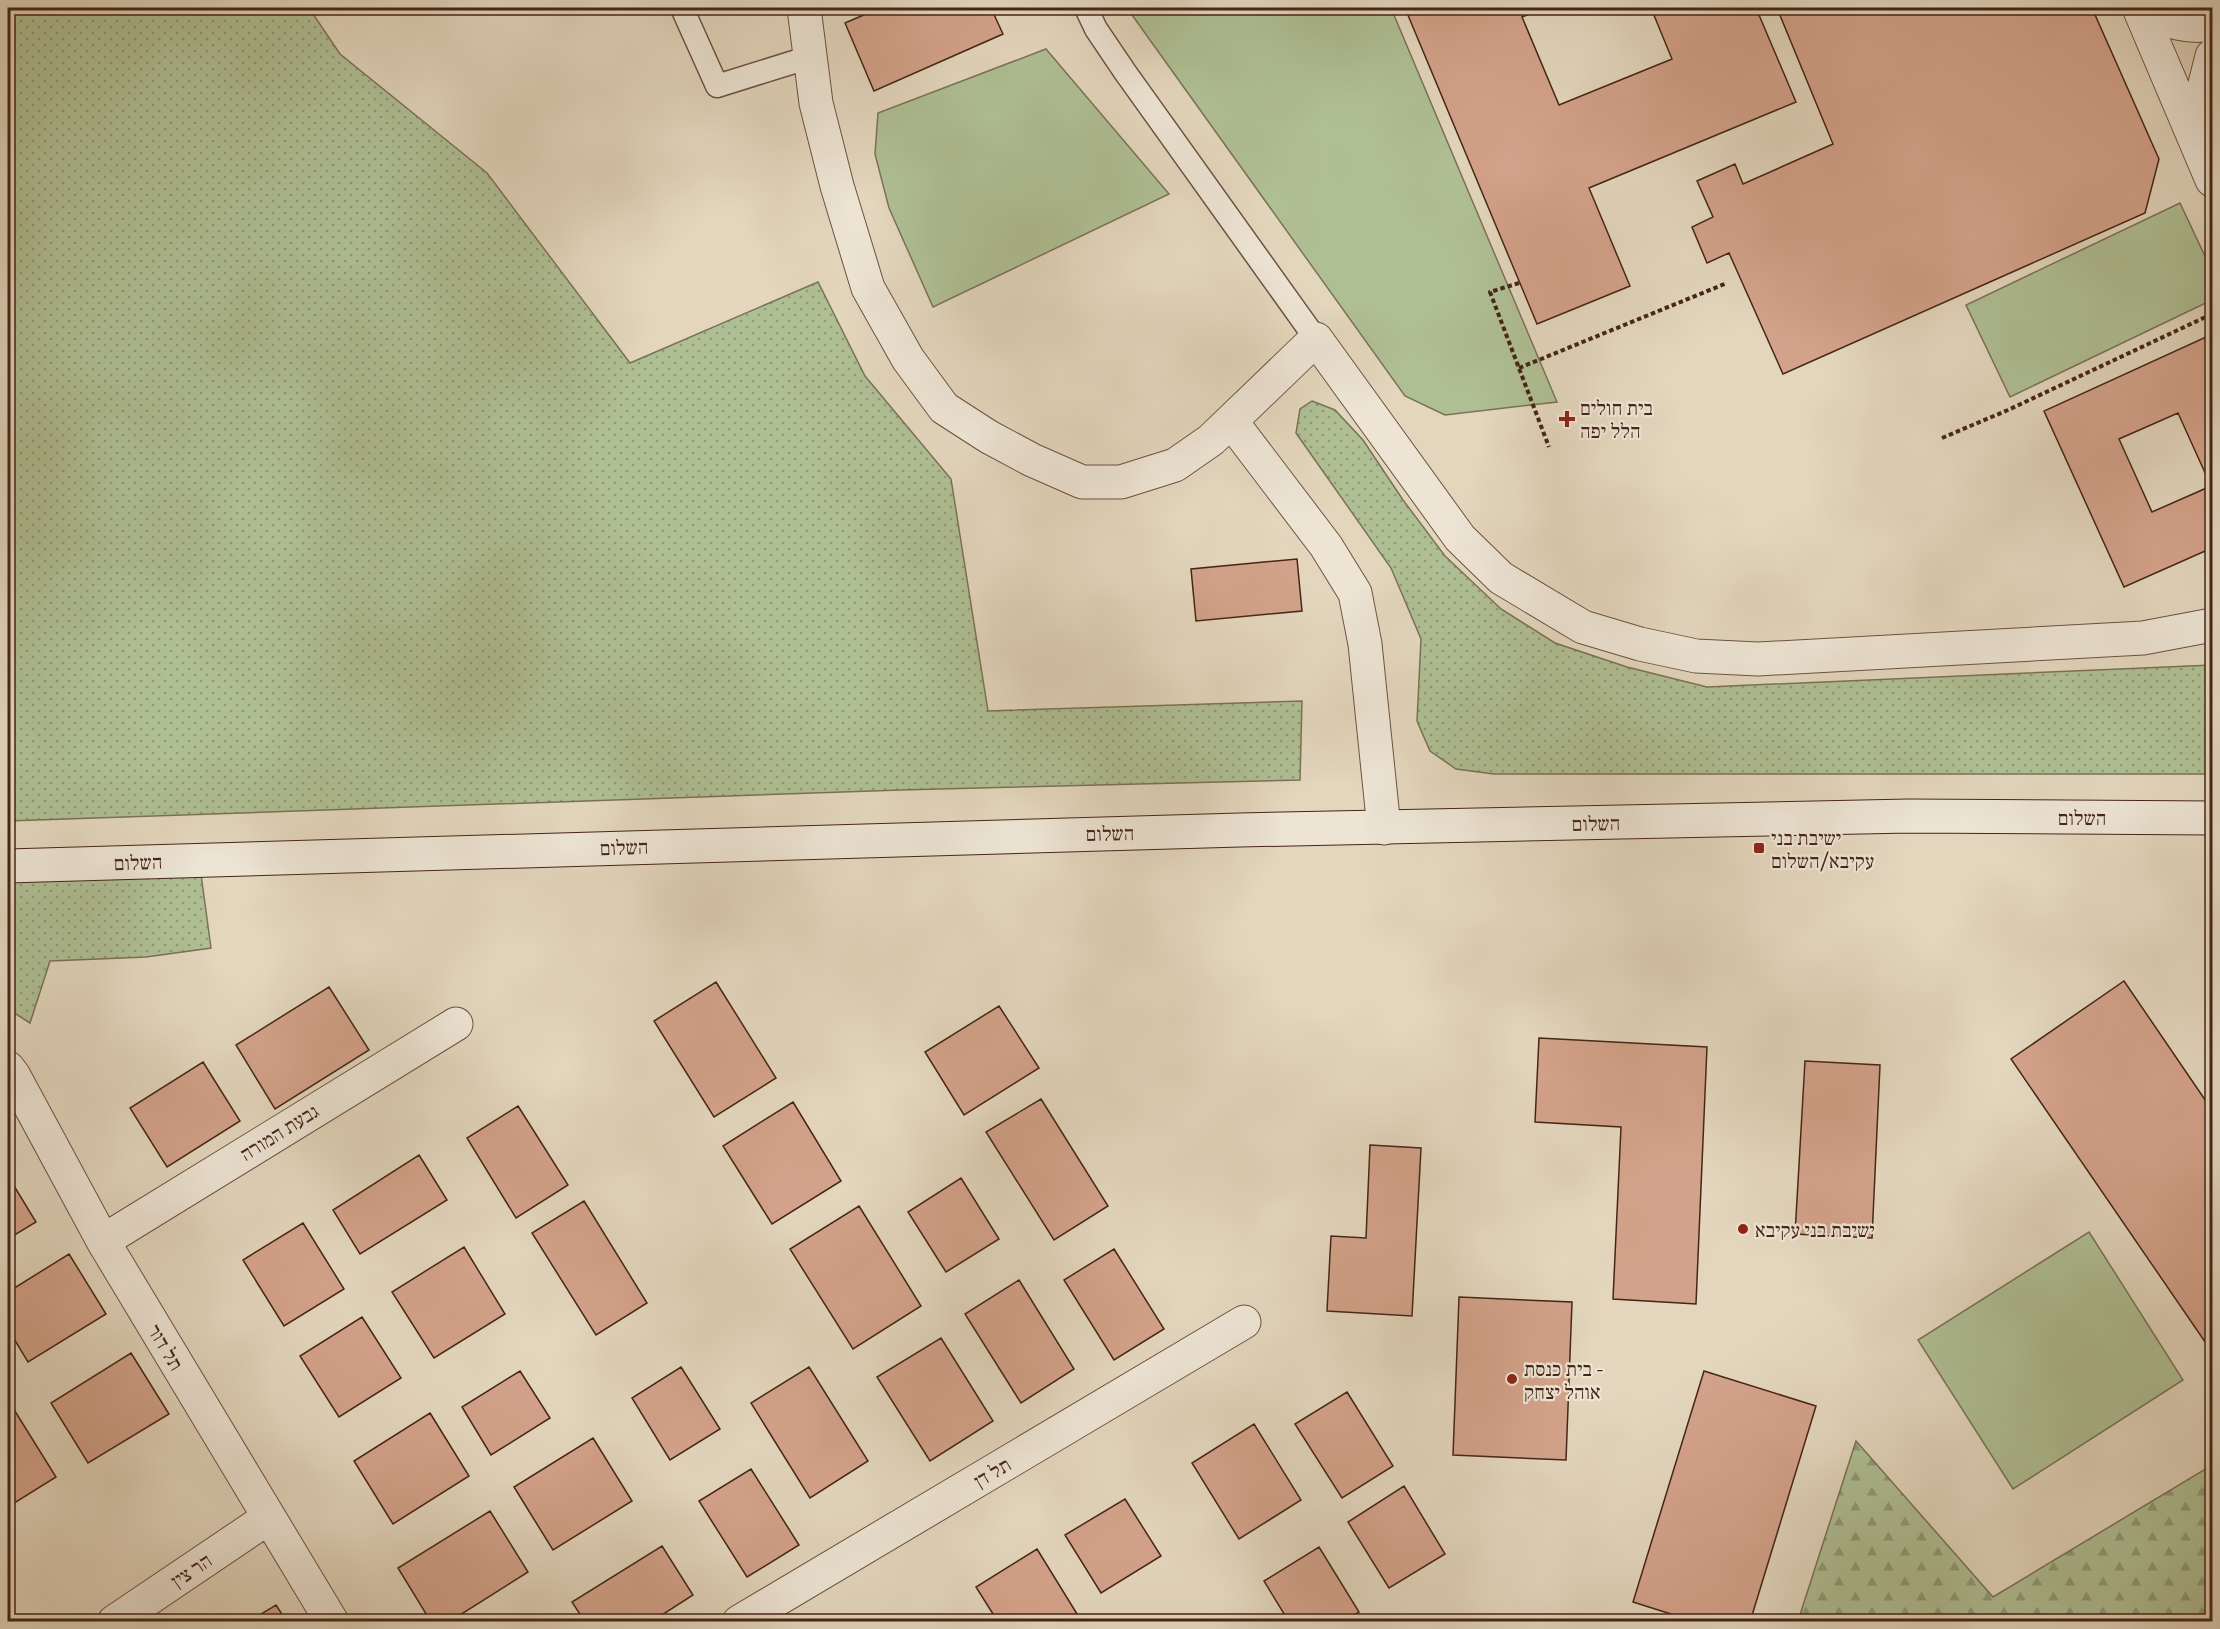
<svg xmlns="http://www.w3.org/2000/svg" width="2220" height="1629" font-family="'Gentium Book Plus','Frank Ruhl Libre',serif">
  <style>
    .grass { fill: url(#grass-dots); stroke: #7a7256; stroke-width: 1.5 }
    .forest { fill: url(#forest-firs); stroke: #7a7256; stroke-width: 1.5 }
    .park { fill: #afbf94; stroke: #7a7256; stroke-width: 1.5 }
    .building { fill: #d3a28a; stroke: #452517; stroke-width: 1.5; fill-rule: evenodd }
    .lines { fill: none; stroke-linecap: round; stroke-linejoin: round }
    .lane-casing { stroke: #6c5140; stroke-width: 25 }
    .street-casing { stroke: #6c5140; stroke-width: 35 }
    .secondary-casing { stroke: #452517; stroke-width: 35 }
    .path { stroke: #452517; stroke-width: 4; stroke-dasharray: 4.5 3; stroke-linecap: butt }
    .lane { stroke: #ede4d4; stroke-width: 22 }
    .street { stroke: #ede4d4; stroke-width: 33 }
    .secondary { stroke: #ede4d4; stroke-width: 33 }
    .poi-dot { fill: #8f2418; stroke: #ede4d4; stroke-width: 2 }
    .labels { text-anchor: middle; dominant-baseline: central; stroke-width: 4.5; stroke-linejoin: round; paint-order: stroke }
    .poi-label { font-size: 20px; fill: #452517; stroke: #ede4d4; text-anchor: start }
    .street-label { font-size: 20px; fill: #452517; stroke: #ede4d4 }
  </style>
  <defs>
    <pattern id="grass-dots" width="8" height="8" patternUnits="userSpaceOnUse" patternTransform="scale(1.5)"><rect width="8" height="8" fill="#afbf94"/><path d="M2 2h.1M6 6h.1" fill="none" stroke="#909b78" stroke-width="1.8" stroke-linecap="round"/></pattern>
    <pattern id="forest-firs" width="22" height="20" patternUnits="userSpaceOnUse" patternTransform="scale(1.5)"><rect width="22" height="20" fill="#afbf94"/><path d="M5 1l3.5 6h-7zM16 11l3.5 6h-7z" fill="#909b78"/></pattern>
  </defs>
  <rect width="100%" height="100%" fill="#e3d6bd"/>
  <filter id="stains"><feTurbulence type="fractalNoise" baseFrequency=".00333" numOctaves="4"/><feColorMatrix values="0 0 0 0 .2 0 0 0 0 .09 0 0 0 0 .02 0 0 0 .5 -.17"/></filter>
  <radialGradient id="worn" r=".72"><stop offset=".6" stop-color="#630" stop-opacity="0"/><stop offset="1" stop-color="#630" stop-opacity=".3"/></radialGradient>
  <path class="grass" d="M 8,8 L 309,8 L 340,54 L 487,173 L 630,363 L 818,282 L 865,376 L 951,479 L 988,711 L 1302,701 L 1300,780 L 901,790 L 8,821 Z
    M 1312,401 L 1335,410 L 1363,440 L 1403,500 L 1445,556 L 1501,609 L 1555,643 L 1627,667 L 1707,687 L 2212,665 L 2212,774 L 1494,774 L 1456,769 L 1430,751 L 1417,721 L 1421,639 L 1405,601 L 1391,568 L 1296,433 L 1300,409 Z
    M 200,867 L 211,948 L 146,957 L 50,961 L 30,1023 L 8,1009 L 8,871 Z"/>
  <path class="forest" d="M 1856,1441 L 1993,1597 L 2212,1465 L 2212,1621 L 1798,1621 Z"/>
  <path class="park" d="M 1127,8 L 1391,8 L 1557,402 L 1445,415 L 1405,396 Z
    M 1046,49 L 1169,194 L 933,307 L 889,208 L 875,154 L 878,113 Z
    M 2180,203 L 2212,271 L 2212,300 L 2010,397 L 1966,305 Z
    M 2089,1232 L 2183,1380 L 2013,1489 L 1918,1340 Z"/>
  <path class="building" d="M 880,8 L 991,8 L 1003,34 L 874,91 L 845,23 Z
    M 1405,8 L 1546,8 L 1522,17 L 1559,105 L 1672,59 L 1651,8 L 1756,8 L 1796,102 L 1589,188 L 1630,286 L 1537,324 Z
    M 1777,8 L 2092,8 L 2159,159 L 2145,213 L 1783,374 L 1729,253 L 1707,263 L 1692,227 L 1713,217 L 1697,181 L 1735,164 L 1743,184 L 1833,144 Z
    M 2206,337 L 2212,353 L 2212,548 L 2124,587 L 2044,411 ZM 2178,413 L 2211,486 L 2152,512 L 2119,439 Z
    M 1297,559 L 1302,611 L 1196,621 L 1191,569 Z
    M 2124,981 L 2212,1110 L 2212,1352 L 2011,1059 Z
    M 716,982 L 776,1078 L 714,1117 L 654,1021 Z
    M 329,987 L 369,1050 L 275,1109 L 236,1045 Z
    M 999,1006 L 1039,1068 L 964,1115 L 925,1052 Z
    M 1539,1038 L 1707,1047 L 1696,1304 L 1613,1299 L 1621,1127 L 1535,1122 Z
    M 1805,1061 L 1880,1065 L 1872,1238 L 1795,1234 Z
    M 203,1062 L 240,1121 L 167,1167 L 130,1108 Z
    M 1041,1099 L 1108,1206 L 1054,1240 L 986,1132 Z
    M 793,1102 L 841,1181 L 772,1224 L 723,1146 Z
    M 518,1106 L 568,1185 L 516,1218 L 467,1138 Z
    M 1370,1145 L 1421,1148 L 1412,1316 L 1327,1311 L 1331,1236 L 1366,1238 Z
    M 419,1155 L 447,1200 L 360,1254 L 333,1210 Z
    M 8,1176 L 36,1222 L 8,1239 Z
    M 961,1178 L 999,1239 L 946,1272 L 908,1212 Z
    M 584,1201 L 647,1303 L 596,1335 L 532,1233 Z
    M 859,1206 L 921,1306 L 853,1349 L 790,1249 Z
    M 303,1223 L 344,1289 L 284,1326 L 243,1260 Z
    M 464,1247 L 505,1314 L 434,1358 L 392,1292 Z
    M 1114,1249 L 1164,1329 L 1114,1360 L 1064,1280 Z
    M 69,1254 L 106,1314 L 28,1362 L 8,1329 L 8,1292 Z
    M 1019,1280 L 1074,1369 L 1021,1403 L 965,1314 Z
    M 1459,1297 L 1572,1302 L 1566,1460 L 1453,1455 Z
    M 362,1317 L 401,1378 L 339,1417 L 300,1356 Z
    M 941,1338 L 993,1421 L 930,1461 L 877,1377 Z
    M 131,1353 L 169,1414 L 88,1463 L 51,1403 Z
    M 681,1367 L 720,1429 L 670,1460 L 632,1398 Z
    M 809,1367 L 868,1461 L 810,1498 L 751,1403 Z
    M 520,1371 L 550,1418 L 491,1455 L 462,1407 Z
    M 1704,1371 L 1816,1406 L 1750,1622 L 1696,1622 L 1633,1602 Z
    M 1347,1392 L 1393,1466 L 1342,1498 L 1295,1424 Z
    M 13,1408 L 56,1477 L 8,1507 L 8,1411 Z
    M 430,1413 L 469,1476 L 393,1524 L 354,1461 Z
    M 1254,1424 L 1301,1500 L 1239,1539 L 1192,1463 Z
    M 593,1438 L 632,1501 L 553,1550 L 514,1487 Z
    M 751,1469 L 799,1545 L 747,1577 L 699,1501 Z
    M 1404,1486 L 1445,1554 L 1389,1588 L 1348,1522 Z
    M 1125,1499 L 1161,1556 L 1101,1593 L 1065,1535 Z
    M 490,1511 L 528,1572 L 449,1622 L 431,1622 L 398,1568 Z
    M 662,1546 L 693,1595 L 651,1622 L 585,1622 L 572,1602 Z
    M 1319,1547 L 1359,1612 L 1343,1622 L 1289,1622 L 1264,1581 Z
    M 1037,1549 L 1082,1622 L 998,1622 L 976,1587 Z
    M 276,1605 L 287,1622 L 248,1622 Z"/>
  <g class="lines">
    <defs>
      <path id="lane" d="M 682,8 L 717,86 L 810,57
        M 1086,8 L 1096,29 L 1125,72 L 1316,339"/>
      <path id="street" d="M 804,8 L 816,103 L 837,186 L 868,288 L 908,359 L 944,408 L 989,437 L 1032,460 L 1082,482 L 1121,482 L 1175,465 L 1211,440 L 1316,339 L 1460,538 L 1501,578 L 1583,627 L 1640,644 L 1696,656 L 1758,659 L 2143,638 L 2212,625
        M 2139,8 L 2212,180
        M 2147,8 C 2164,23 2191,28 2212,24
        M 2201,142 L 2204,88 L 2212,56
        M 1231,421 L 1326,546 L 1355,593 L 1365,644 L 1384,828
        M 8,1068 L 14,1076 L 103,1241 L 332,1622
        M 103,1241 L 456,1024
        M 114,1622 L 268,1518
        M 739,1622 L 1244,1322"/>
      <path id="secondary" d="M 8,866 L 1240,830 L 1909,816 L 2212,818"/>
    </defs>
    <use href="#lane" class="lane-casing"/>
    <use href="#street" class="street-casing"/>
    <use href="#secondary" class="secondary-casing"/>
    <path class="path" d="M 1519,283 L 1490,292 L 1549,447
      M 1519,368 L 1727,283
      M 1942,438 L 2008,410 L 2212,314"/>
    <use href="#lane" class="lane"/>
    <use href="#street" class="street"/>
    <use href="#secondary" class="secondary"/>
  </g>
  <g class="poi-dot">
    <path d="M1564 410h6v6h6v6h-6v6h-6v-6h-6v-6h6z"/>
    <rect x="1753" y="842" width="12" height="12" rx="3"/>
    <circle cx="1743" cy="1229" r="6"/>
    <circle cx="1512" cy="1379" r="6"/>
  </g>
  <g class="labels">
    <g class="poi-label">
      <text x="1580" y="407">בית חולים<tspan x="1580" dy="23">הלל יפה</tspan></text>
      <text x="1771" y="837">ישיבת בני<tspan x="1771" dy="23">עקיבא/השלום</tspan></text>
      <text x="1755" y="1229">ישיבת בני עקיבא</text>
      <text x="1524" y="1368">בית כנסת -<tspan x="1524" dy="23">אוהל יצחק</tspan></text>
    </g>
    <g class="street-label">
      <text x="2082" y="817">השלום</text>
      <text transform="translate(1596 823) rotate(-1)">השלום</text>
      <text transform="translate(1110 833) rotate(-1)">השלום</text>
      <text transform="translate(624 847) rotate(-2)">השלום</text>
      <text transform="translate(138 862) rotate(-2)">השלום</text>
      <text transform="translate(279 1132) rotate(-32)">גבעת המורה</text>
      <text transform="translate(166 1347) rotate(59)">תל דור</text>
      <text transform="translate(992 1472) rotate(-31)">תל דן</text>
      <text transform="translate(191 1570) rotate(-34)">הר צין</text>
    </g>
  </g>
  <rect width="2220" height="1629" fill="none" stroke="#e3d6bd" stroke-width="30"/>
  <rect x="9" y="9" width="2202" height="1611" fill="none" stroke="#452517" stroke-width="3"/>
  <rect x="15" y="15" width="2190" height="1599" fill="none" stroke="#452517" stroke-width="1.5"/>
  <rect width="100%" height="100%" filter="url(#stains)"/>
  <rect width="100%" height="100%" fill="url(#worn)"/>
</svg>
